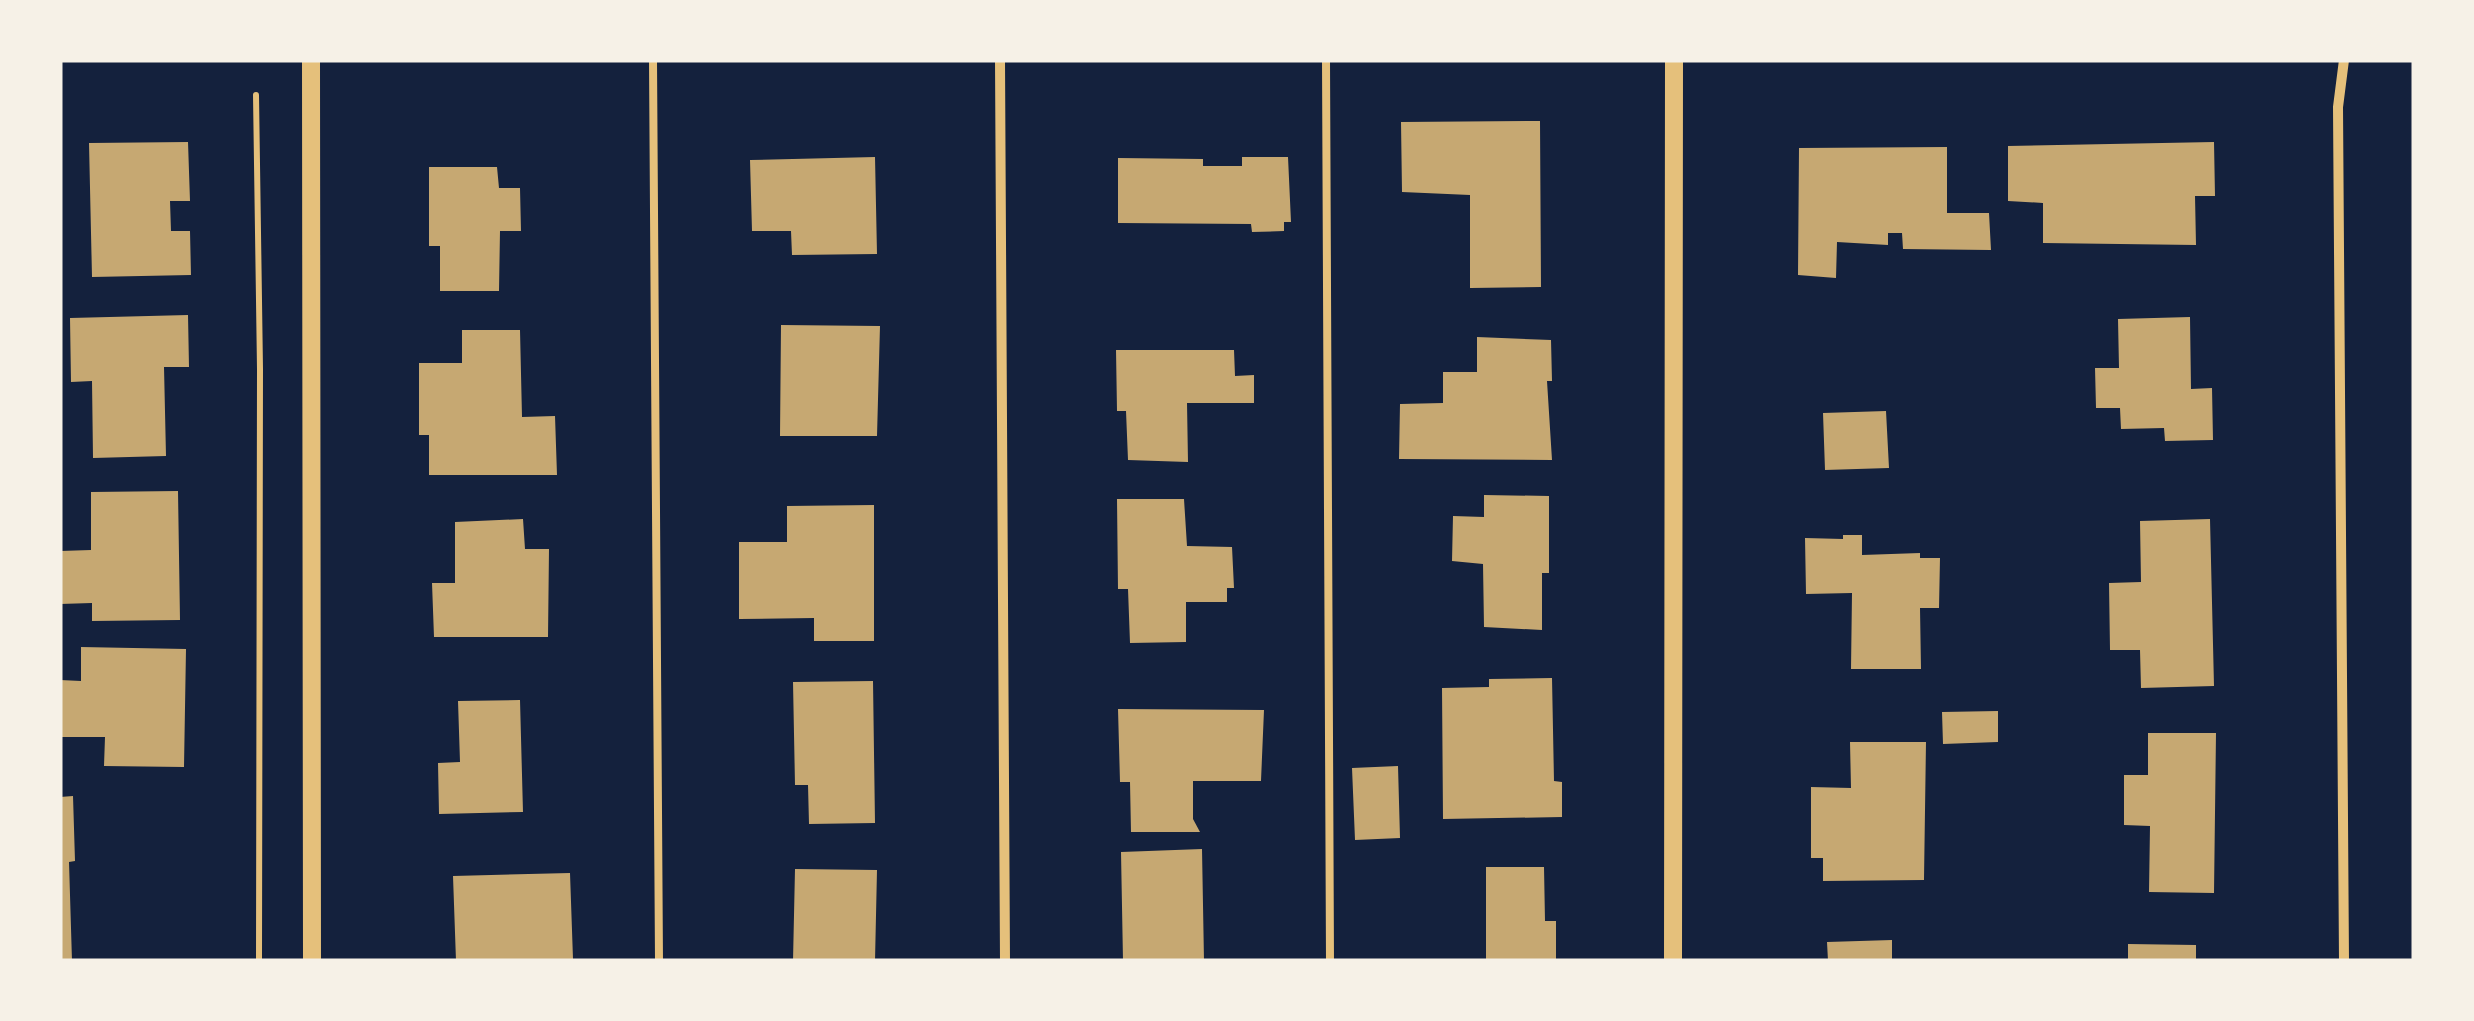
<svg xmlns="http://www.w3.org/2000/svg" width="2474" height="1021" font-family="'Source Sans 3',sans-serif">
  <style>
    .building { fill: #c6a872 }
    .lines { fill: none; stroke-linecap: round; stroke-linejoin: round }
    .path { stroke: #e5c07b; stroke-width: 6 }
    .service { stroke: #e5c07b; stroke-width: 8 }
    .minor { stroke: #e5c07b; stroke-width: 10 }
    .tertiary { stroke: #e5c07b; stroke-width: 18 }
  </style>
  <rect width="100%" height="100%" fill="#14213d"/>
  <path class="building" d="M 1540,121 L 1541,287 L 1470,288 L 1470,195 L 1402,192 L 1401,122 Z
    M 188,142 L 190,201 L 170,201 L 171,231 L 190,231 L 191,275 L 92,277 L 89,143 Z
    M 2214,142 L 2215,196 L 2195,196 L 2196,245 L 2043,243 L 2043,203 L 2008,201 L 2008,146 Z
    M 1947,147 L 1947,213 L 1989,213 L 1991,250 L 1903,249 L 1902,233 L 1888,233 L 1888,245 L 1837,242 L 1836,278 L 1798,275 L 1799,148 Z
    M 875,157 L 877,254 L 792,255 L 791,231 L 752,231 L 750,160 Z
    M 1242,157 L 1288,157 L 1291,222 L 1284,222 L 1284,231 L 1252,232 L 1251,224 L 1118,223 L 1118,158 L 1203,159 L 1203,166 L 1242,166 Z
    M 429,167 L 497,167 L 499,188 L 520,188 L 521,231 L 500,231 L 499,291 L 440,291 L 440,246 L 429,246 Z
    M 188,315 L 189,367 L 164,367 L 166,456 L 93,458 L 92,381 L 71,382 L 70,318 Z
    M 2190,317 L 2191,389 L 2212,388 L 2213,440 L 2165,441 L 2164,428 L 2121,429 L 2120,408 L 2096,408 L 2095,368 L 2119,368 L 2118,319 Z
    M 781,325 L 880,326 L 877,436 L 780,436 Z
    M 462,330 L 520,330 L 522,417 L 555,416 L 557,475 L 429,475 L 429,435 L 419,435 L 419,363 L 462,363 Z
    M 1477,337 L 1551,340 L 1552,381 L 1547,381 L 1552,460 L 1399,459 L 1400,404 L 1443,403 L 1443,372 L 1477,372 Z
    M 1116,350 L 1234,350 L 1235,376 L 1254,375 L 1254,403 L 1187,403 L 1188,462 L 1128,460 L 1126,411 L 1117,411 Z
    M 1886,411 L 1889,468 L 1825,470 L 1823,413 Z
    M 178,491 L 180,620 L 92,621 L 92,603 L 60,604 L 60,551 L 91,550 L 91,492 Z
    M 1484,495 L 1549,496 L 1549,573 L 1542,573 L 1542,630 L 1484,627 L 1483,564 L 1452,561 L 1453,516 L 1484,517 Z
    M 1117,499 L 1184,499 L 1187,546 L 1232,547 L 1234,588 L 1227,588 L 1227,602 L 1186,602 L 1186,642 L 1130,643 L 1128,589 L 1118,589 Z
    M 874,505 L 874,641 L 814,641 L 814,618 L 739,619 L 739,542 L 787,542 L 787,506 Z
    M 523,519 L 525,549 L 549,549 L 548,637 L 434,637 L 432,583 L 455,583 L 455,522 Z
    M 2210,519 L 2214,686 L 2141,688 L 2140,650 L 2110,650 L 2109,583 L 2141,582 L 2140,521 Z
    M 1843,535 L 1862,535 L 1862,555 L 1920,553 L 1920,558 L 1940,558 L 1939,608 L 1920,608 L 1921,669 L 1851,669 L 1852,593 L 1806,594 L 1805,538 L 1843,539 Z
    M 81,647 L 186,649 L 184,767 L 104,766 L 105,737 L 60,737 L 60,680 L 81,681 Z
    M 1552,678 L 1554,781 L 1562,782 L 1562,817 L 1443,819 L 1442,688 L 1489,687 L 1489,679 Z
    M 873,681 L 875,823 L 809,824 L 808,785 L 795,785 L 793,682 Z
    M 520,700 L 523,812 L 439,814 L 438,763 L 460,762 L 458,701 Z
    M 1118,709 L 1264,710 L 1261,781 L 1193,781 L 1193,819 L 1200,832 L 1131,832 L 1130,782 L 1120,782 Z
    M 1998,711 L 1998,742 L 1943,744 L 1942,712 Z
    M 2148,733 L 2216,733 L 2214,893 L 2149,892 L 2150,826 L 2124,825 L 2124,775 L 2148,775 Z
    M 1850,742 L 1926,742 L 1924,880 L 1823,881 L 1823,858 L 1811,858 L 1811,787 L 1851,788 Z
    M 1398,766 L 1400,838 L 1355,840 L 1352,768 Z
    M 73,796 L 75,861 L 69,862 L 72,961 L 60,961 L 60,797 Z
    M 1202,849 L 1204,961 L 1123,961 L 1121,852 Z
    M 1486,867 L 1544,867 L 1545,921 L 1556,921 L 1556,961 L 1486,961 Z
    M 795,869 L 877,870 L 875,961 L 793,961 Z
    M 570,873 L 573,959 L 456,961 L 453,876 Z
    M 1892,940 L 1892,961 L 1828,961 L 1827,942 Z
    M 2128,944 L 2196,945 L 2196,961 L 2128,961 Z"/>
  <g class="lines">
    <path class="path" d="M 256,95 L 260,369 L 259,961"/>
    <path class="service" d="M 653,60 L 659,961
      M 1326,60 L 1330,961"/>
    <path class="minor" d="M 1000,60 L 1005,961
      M 2344,60 L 2338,107 L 2344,961"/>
    <path class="tertiary" d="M 311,60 L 312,961
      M 1673,961 L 1674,60"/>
  </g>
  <rect width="2474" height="1021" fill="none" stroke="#f6f1e7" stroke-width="125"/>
</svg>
